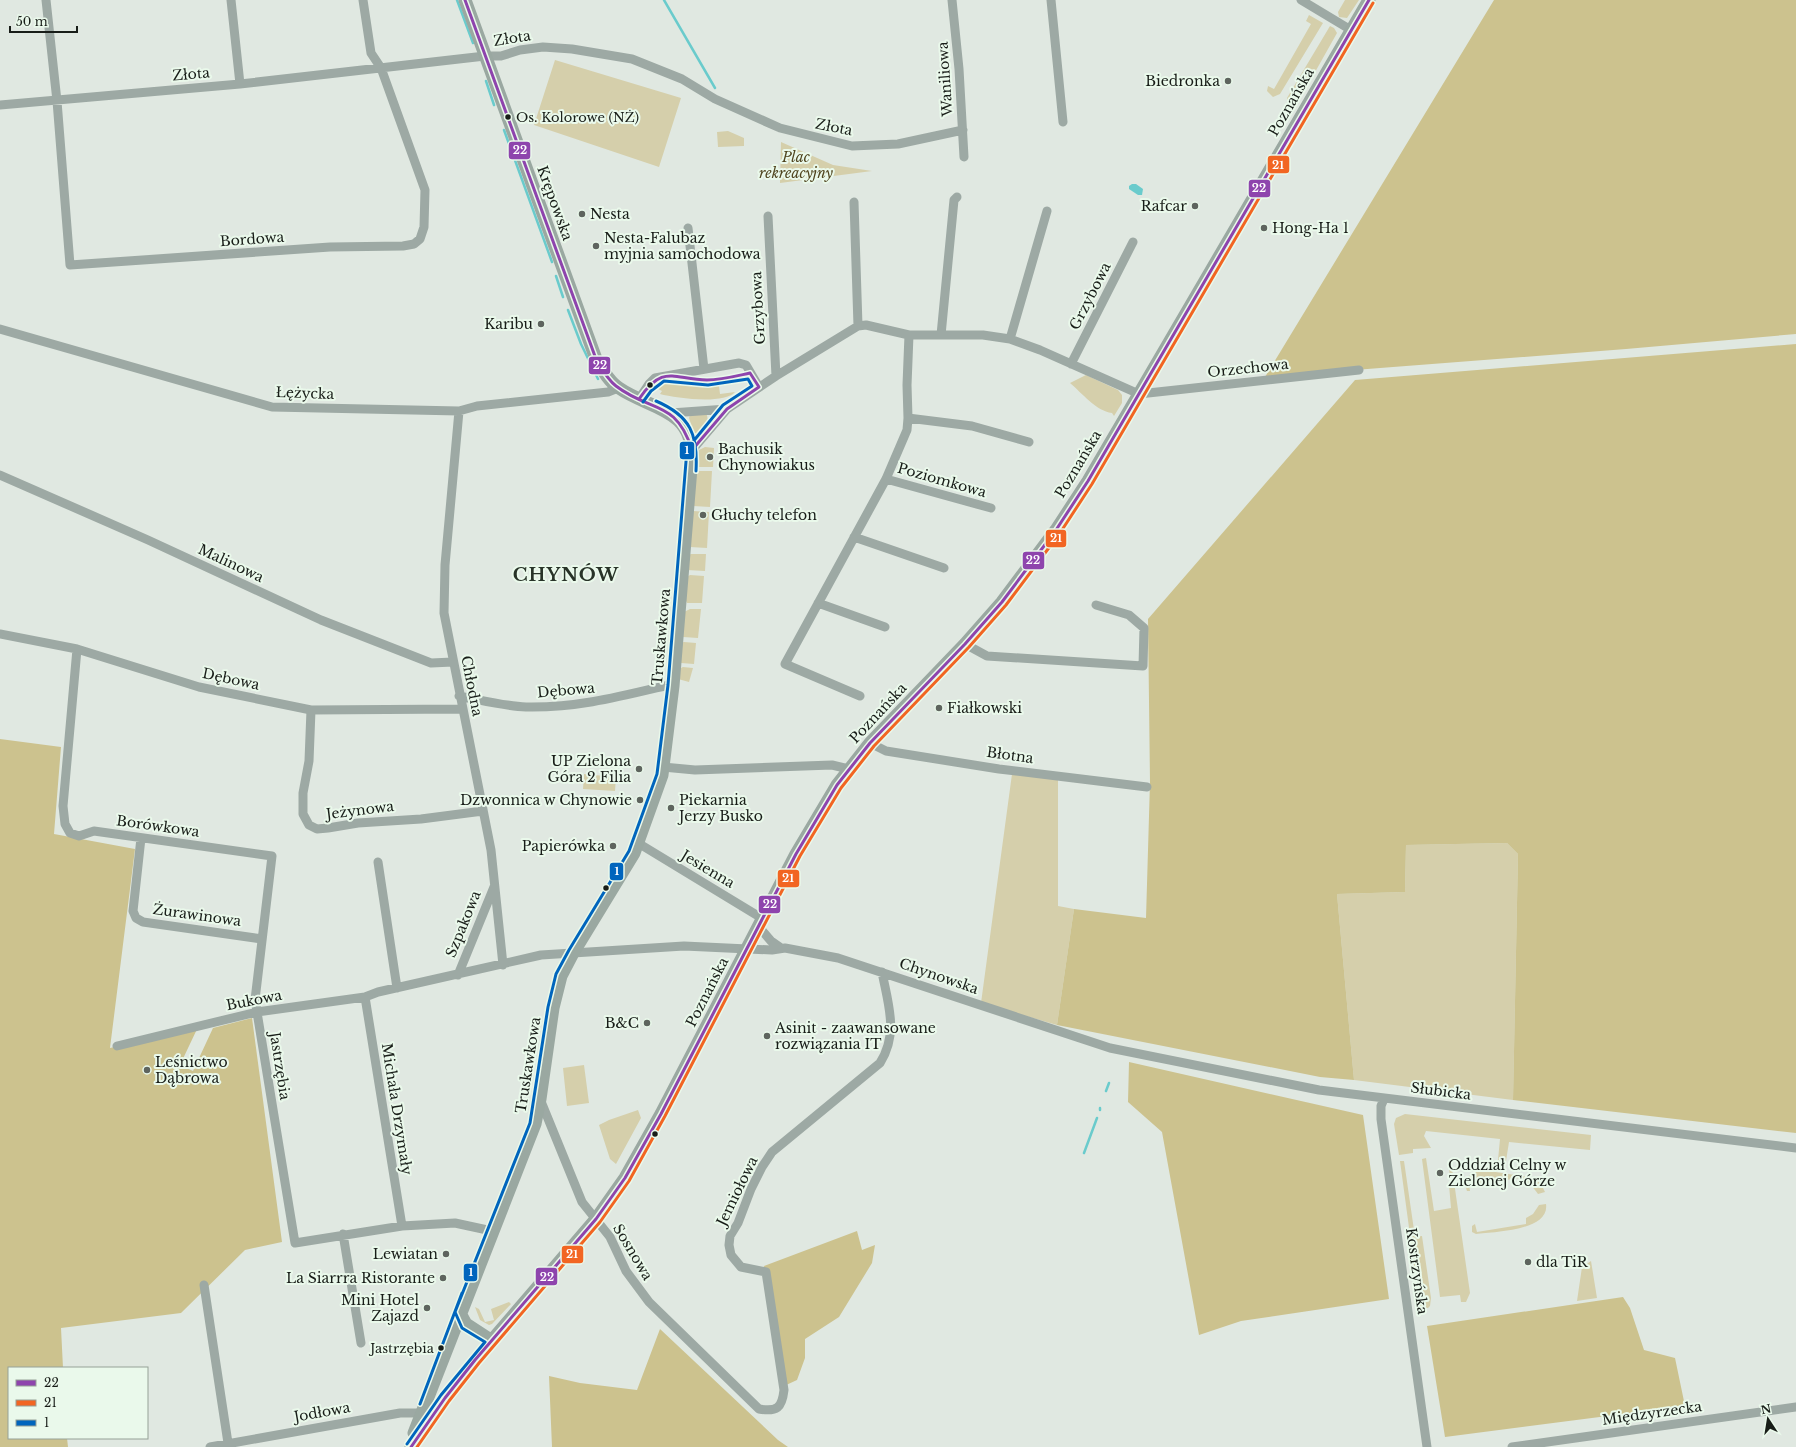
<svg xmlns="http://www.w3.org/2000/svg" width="1796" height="1447" font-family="'Libre Baskerville',serif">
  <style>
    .green { fill: #d5cfab }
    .forest { fill: #ccc28e }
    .water { fill: #6acbcc }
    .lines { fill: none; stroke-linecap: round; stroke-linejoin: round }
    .stream { stroke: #6acbcc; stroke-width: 2.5 }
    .street { stroke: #9da9a4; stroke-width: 9 }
    .secondary { stroke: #9aa8a1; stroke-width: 13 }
    .bus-1-casing { stroke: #eaf9eb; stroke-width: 6 }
    .bus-2-casing { stroke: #eaf9eb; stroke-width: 6 }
    .bus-3-casing { stroke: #eaf9eb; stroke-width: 6 }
    .bus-1 { stroke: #8e44ad; stroke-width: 3 }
    .bus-2 { stroke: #f26522; stroke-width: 3 }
    .bus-3 { stroke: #0065bd; stroke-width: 3 }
    .poi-dot { fill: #5e645e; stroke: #eaf9eb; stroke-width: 1.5 }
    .bus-dot { fill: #181d18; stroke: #eaf9eb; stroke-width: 1.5 }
    .labels { text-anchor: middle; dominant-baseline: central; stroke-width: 4; stroke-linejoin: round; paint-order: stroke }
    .bus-label { font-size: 13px; fill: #181d18; stroke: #eaf9eb; text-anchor: start }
    .street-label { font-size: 14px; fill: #181d18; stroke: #eaf9eb }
    .poi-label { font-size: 14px; fill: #181d18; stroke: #eaf9eb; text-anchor: start }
    .park-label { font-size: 14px; font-style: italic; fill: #50451f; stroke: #eaf9eb }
    .district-label { font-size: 18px; font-weight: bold; letter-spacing: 1px; fill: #283328; stroke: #eaf9eb }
    .line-badge { stroke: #eaf9eb; stroke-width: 1.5 }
    .badge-label { font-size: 11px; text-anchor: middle; font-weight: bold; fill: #fff }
  </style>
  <rect width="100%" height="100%" fill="#e0e8e1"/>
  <path class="green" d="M 1345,0 L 1359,0 L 1347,18 L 1339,17 L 1338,12 Z
    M 1309,15 L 1323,23 L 1280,94 L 1273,97 L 1267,91 L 1268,86 L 1274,89 L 1311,24 L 1306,21 Z
    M 1330,26 L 1334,28 L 1337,33 L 1296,106 L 1291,106 L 1287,102 L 1287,98 Z
    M 555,60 L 681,98 L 659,167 L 534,125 Z
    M 728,131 L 744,138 L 744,146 L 718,147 L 717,132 Z
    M 781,142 L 833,165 L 872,171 L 780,183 Z
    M 1086,375 L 1118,390 L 1122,395 L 1122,403 L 1114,416 L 1112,413 C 1096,411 1082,393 1070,383 Z
    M 736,380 L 737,383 L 719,386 L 720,394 L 735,392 C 724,405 675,398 660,394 L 662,391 L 656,388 L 663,383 L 700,384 Z
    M 690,415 L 707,415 L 708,422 L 700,433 L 694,433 L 689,418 Z
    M 705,447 L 714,448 L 713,467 L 698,467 L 697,465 L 699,450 Z
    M 696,471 L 712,471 L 710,507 L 693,506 Z
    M 693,511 L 709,512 L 707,548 L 690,547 Z
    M 691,554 L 706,554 L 705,571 L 687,570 L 689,555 Z
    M 690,575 L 704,576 L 702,603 L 687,603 L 685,599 L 687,577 Z
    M 690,609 L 701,609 L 698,638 L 683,637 L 684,612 Z
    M 684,642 L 696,643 L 694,664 L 681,663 L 681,643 Z
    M 683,667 L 693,668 L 689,682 L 678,679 L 679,669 Z
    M 584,774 L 616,777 L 615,791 L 583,789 Z
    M 1012,774 L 1058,778 L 1058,906 L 1074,909 L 1057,1025 L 981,1003 Z
    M 1507,843 L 1518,854 L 1513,1100 L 1354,1080 L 1337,894 L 1405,892 L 1406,845 Z
    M 584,1065 L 589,1103 L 567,1106 L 563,1068 Z
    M 638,1110 L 641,1118 L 616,1164 L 610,1159 L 599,1125 L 609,1120 Z
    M 1405,1114 L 1591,1135 L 1590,1150 L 1509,1142 L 1506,1161 L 1498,1160 L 1500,1139 L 1426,1131 L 1424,1136 L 1431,1148 L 1413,1149 L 1413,1153 L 1399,1155 L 1394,1124 L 1396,1118 Z
    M 1426,1158 L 1434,1211 L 1451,1208 L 1449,1185 L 1451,1184 L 1448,1162 L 1451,1161 L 1470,1293 L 1466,1302 L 1461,1302 L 1460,1295 L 1440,1297 L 1422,1159 Z
    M 1400,1161 L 1404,1161 L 1415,1237 L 1422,1236 L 1431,1298 L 1430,1306 L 1428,1308 L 1420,1309 Z
    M 1483,1170 L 1534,1178 L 1541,1184 L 1545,1192 L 1538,1194 C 1533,1187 1529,1183 1521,1184 L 1520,1178 L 1469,1185 L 1470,1191 L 1467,1191 C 1462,1179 1472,1171 1483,1170 Z
    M 1546,1204 C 1550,1231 1493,1232 1476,1234 L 1472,1232 L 1472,1226 L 1475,1224 L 1477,1232 L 1526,1224 L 1526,1218 L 1533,1214 L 1539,1205 Z
    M 1591,1261 L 1597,1298 L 1577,1301 L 1582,1267 Z
    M 509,1302 L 511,1304 L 492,1324 L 489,1325 L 480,1320 L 475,1307 L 479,1309 L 485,1322 L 494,1320 L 491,1309 Z"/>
  <path class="forest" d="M 1494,0 L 1796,0 L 1796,334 L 1626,349 L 1265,377 Z
    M 1796,344 L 1796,1133 L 1513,1100 L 1518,854 L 1507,843 L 1406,845 L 1405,892 L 1337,894 L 1354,1080 L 1320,1077 L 1057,1025 L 1074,909 L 1146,918 L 1150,782 L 1148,619 L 1355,380 Z
    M 0,739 L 61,747 L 54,834 L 135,849 L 110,1048 L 198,1027 L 180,1065 L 193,1071 L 213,1028 L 252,1018 L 282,1242 L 245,1250 L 181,1313 L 61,1328 L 63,1368 L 9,1368 L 9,1438 L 67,1438 L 68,1447 L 0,1447 Z
    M 1129,1062 L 1363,1115 L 1389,1299 L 1241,1321 L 1199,1335 L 1162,1132 L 1128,1102 Z
    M 857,1231 L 862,1250 L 875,1245 L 872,1263 L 839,1317 L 805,1339 L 805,1358 L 797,1380 L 784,1386 L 764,1266 Z
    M 1623,1297 L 1630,1308 L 1644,1350 L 1675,1358 L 1685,1406 L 1445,1437 L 1427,1326 Z
    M 660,1329 L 778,1440 L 788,1447 L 552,1447 L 549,1376 L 580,1383 L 637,1390 Z"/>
  <path class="water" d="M 1132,184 L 1136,184 L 1143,189 L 1142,195 L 1138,195 L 1129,189 L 1129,186 Z"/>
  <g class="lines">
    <path class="stream" d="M 457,0 L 473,43
      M 664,0 L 715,88
      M 486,81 L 494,105
      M 504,130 L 552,262
      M 556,276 L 563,297
      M 568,310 L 581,344 L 598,379
      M 1106,1091 L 1109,1083
      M 1100,1110 L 1100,1108
      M 1084,1153 L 1097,1118"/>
    <path class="street" d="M 46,0 L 57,101 L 70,265 L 330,247 L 403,246 L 414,244 L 420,239 L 424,227 L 425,190 L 381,68 L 371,53 L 363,0
      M 231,0 L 240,84
      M 952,0 L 959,69 L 964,157
      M 1051,0 L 1063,122
      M 1301,0 L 1351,30
      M 0,105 L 240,84 L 485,56 L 501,56 L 520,50 L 543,47 L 572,49 L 632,59 L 682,79 L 715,99 L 780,128 L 852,146 L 898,144 L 963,130
      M 854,202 L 858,326
      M 768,216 L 776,376
      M 688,228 L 704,369
      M 0,329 L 272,407 L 459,411 L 477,406 L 608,392 L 618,388
      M 941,335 L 954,200 L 957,197
      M 1010,339 L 1047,211
      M 1071,364 L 1133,242
      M 639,399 L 649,384 L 655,378 L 739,363 L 746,365 L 759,387
      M 459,411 L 445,565 L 444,613 L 491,850 L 503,965
      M 671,413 L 727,409
      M 908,418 L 972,426 L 1029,442
      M 692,450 L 727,409 L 776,376 L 858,326 L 866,325 L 909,335 L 983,335 L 1010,339 L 1040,350 L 1139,394 L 1359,370
      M 0,475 L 148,540 L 321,620 L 431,663 L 453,662
      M 886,479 L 991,508
      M 854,537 L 944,568
      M 818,603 L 885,627
      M 0,634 L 77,649 L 199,687 L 311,710 L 462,709
      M 965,644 L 987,656 L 1143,666 L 1144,628 L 1129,615 L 1096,605
      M 77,649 L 63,806 L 65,824 L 70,833 L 79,836 L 94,831 L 272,856 L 255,1000 L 295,1243 L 402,1226 L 455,1223 L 492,1231
      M 459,696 C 481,700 504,706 526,707 C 579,708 622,696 673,684
      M 860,696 L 785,664 L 886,479 L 907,430 L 908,418 L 907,385 L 909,335
      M 311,710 L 309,761 L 303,793 L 303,814 L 309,825 L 317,829 L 328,828 L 358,823 L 421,819 L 483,811
      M 870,743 L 886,751 L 999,769 L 1147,787
      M 663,767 L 695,770 L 832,765 L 849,769
      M 141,838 L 133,911 L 136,918 L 143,922 L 262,939
      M 638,843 L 763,919
      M 378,862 L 397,988
      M 759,927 L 771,941 L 781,948
      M 458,975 L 494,887
      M 365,997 L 402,1226
      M 117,1046 L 257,1012 L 365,997 L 378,992 L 541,955 L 684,946 L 772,950 L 785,948 L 838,958 L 1110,1048 L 1319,1090 L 1796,1148
      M 540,1099 L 582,1202 L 610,1237 L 626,1271 L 649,1302 L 759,1409 C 777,1412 782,1408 784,1390 L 766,1272 L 741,1267 L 731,1255 L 729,1245 L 730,1236 L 738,1223 L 751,1189 L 762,1167 L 772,1152 L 880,1063 C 899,1033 888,1004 882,972
      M 1384,1099 L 1381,1106 L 1381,1119 L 1427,1447
      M 343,1234 L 361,1343
      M 204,1285 L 228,1443
      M 210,1447 L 400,1413 L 422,1413
      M 1512,1447 L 1796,1407"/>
    <path class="secondary" d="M 460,1313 L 466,1324 L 492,1341
      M 414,1433 L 535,1124 L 540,1099 L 553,1008 L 561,976 L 573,953 L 634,853 L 662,775 L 673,686 L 692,456 C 692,408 649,409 619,388 C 609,382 602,369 596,359 L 465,0
      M 411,1447 L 445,1398 L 475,1360 L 596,1219 L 625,1178 L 661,1114 L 796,854 L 837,785 L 870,743 L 965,644 L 1002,602 L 1056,530 L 1088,481 L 1139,394 L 1369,0"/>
    <defs>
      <path id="bus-1" d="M 465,0 L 596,359 C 602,369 607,379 616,386 C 651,413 676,399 692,450
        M 639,399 C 663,364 672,379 707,380 C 721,380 736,376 750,373
        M 692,450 L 727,409 L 759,387 L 750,373
        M 411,1447 L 445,1398 L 475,1360 L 596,1219 L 625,1178 L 661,1114 L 796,854 L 837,785 L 870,743 L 965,644 L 1002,602 L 1056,530 L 1088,481 L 1369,0"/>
      <path id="bus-2" d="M 417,1447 L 449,1401 L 479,1363 L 600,1222 L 629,1181 L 665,1116 L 800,856 L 841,788 L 874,746 L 969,647 L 1006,605 L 1060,533 L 1092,484 L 1373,3"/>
      <path id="bus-3" d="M 656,401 C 691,416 698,435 696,471
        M 420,1404 L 462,1293
        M 407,1444 L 441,1395 L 485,1342 L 462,1328 L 455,1312 L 530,1123 L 548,1007 L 556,974 L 569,950 L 629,851 L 657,774 L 668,685 L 687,449 L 723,405 L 752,386 L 748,379 L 708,385 L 664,381 L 651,391 L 643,402"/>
    </defs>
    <use href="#bus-1" class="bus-1-casing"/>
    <use href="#bus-2" class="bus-2-casing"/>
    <use href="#bus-3" class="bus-3-casing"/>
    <use href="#bus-1" class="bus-1"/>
    <use href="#bus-2" class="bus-2"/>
    <use href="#bus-3" class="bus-3"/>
  </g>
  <g class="poi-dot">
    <circle cx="1228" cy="81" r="4"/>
    <circle cx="1195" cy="206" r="4"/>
    <circle cx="582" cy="214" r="4"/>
    <circle cx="1264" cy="228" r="4"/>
    <circle cx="596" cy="246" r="4"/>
    <circle cx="541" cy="324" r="4"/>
    <circle cx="710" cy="457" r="4"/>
    <circle cx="703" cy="515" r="4"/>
    <circle cx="939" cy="708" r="4"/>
    <circle cx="639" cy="769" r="4"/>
    <circle cx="640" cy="800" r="4"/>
    <circle cx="671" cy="808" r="4"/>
    <circle cx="613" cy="846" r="4"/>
    <circle cx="647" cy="1023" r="4"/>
    <circle cx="767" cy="1036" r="4"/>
    <circle cx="147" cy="1070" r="4"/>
    <circle cx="1440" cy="1173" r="4"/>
    <circle cx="446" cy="1254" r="4"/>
    <circle cx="1528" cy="1262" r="4"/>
    <circle cx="443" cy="1278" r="4"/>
    <circle cx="427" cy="1308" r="4"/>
  </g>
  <g class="bus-dot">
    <circle cx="508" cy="117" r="3.5"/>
    <circle cx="650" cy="385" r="3.5"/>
    <circle cx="606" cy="888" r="3.5"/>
    <circle cx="655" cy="1134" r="3.5"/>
    <circle cx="441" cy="1348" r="3.5"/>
  </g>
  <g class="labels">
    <g class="bus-label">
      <text x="516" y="117">Os. Kolorowe (NŻ)</text>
      <text x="434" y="1348" text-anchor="end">Jastrzębia</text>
    </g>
    <g class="street-label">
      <text transform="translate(512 38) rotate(-9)">Złota</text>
      <text transform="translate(191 74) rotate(-5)">Złota</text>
      <text transform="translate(945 79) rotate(-94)">Waniliowa</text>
      <text transform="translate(1291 102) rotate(-60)">Poznańska</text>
      <text transform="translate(834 127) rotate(11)">Złota</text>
      <text transform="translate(555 203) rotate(70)">Krępowska</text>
      <text transform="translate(252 239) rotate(-4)">Bordowa</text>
      <text transform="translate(1090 296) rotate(-63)">Grzybowa</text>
      <text transform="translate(758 308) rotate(-93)">Grzybowa</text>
      <text transform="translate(1248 368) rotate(-6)">Orzechowa</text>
      <text transform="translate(305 393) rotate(2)">Łężycka</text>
      <text transform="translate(1078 464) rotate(-59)">Poznańska</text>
      <text transform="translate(942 480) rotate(16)">Poziomkowa</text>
      <text transform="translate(231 563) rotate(25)">Malinowa</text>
      <text transform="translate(661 637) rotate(-85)">Truskawkowa</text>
      <text transform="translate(231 679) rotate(12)">Dębowa</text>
      <text transform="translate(472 686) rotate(79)">Chłodna</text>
      <text transform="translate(566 690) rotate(-5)">Dębowa</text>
      <text transform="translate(878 713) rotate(-47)">Poznańska</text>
      <text transform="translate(1010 755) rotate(8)">Błotna</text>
      <text transform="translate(360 810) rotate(-7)">Jeżynowa</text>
      <text transform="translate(158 826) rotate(8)">Borówkowa</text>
      <text transform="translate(708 869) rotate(31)">Jesienna</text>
      <text transform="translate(197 915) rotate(8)">Żurawinowa</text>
      <text transform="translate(463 924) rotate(-68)">Szpakowa</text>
      <text transform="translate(939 976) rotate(19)">Chynowska</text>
      <text transform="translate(707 992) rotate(-63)">Poznańska</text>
      <text transform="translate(254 1000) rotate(-11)">Bukowa</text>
      <text transform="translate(528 1065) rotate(-81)">Truskawkowa</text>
      <text transform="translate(280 1066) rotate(81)">Jastrzębia</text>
      <text transform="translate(1441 1091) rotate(7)">Słubicka</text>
      <text transform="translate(397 1109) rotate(81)">Michała Drzymały</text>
      <text transform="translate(737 1191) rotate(-64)">Jemiołowa</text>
      <text transform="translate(633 1252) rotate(59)">Sosnowa</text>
      <text transform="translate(1417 1271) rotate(82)">Kostrzyńska</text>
      <text transform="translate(322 1412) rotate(-10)">Jodłowa</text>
      <text transform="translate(1652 1413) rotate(-8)">Międzyrzecka</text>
    </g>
    <g class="poi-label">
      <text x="1220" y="81" text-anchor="end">Biedronka</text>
      <text x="1187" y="206" text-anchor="end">Rafcar</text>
      <text x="590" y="214">Nesta</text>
      <text x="1272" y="228">Hong-Ha 1</text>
      <text x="604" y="238">Nesta-Falubaz<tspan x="604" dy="16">myjnia samochodowa</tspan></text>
      <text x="533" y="324" text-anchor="end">Karibu</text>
      <text x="718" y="449">Bachusik<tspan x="718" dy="16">Chynowiakus</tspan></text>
      <text x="711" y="515">Głuchy telefon</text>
      <text x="947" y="708">Fiałkowski</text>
      <text x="631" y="761" text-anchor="end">UP Zielona<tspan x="631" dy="16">Góra 2 Filia</tspan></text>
      <text x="632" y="800" text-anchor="end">Dzwonnica w Chynowie</text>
      <text x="679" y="800">Piekarnia<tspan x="679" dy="16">Jerzy Busko</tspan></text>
      <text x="605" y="846" text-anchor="end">Papierówka</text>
      <text x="639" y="1023" text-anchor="end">B&amp;C</text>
      <text x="775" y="1028">Asinit - zaawansowane<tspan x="775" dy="16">rozwiązania IT</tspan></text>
      <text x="155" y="1062">Leśnictwo<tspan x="155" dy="16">Dąbrowa</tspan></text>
      <text x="1448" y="1165">Oddział Celny w<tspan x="1448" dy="16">Zielonej Górze</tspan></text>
      <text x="438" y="1254" text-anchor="end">Lewiatan</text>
      <text x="1536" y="1262">dla TiR</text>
      <text x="435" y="1278" text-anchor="end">La Siarrra Ristorante</text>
      <text x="419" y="1300" text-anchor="end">Mini Hotel<tspan x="419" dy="16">Zajazd</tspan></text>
    </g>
    <g class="park-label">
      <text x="796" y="157">Plac<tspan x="796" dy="16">rekreacyjny</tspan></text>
    </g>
    <g class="district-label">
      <text x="566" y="575">CHYNÓW</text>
    </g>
  </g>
  <g class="line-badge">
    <rect x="508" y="141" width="23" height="19" rx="4" fill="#8e44ad"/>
    <rect x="1267" y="155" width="23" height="19" rx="4" fill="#f26522"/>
    <rect x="1248" y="179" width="23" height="19" rx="4" fill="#8e44ad"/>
    <rect x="588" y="356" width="23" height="19" rx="4" fill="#8e44ad"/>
    <rect x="679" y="441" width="16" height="19" rx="4" fill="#0065bd"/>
    <rect x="1045" y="529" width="22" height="19" rx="4" fill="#f26522"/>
    <rect x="1022" y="551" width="23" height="19" rx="4" fill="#8e44ad"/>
    <rect x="609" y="862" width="15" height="19" rx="4" fill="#0065bd"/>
    <rect x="777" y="869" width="23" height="19" rx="4" fill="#f26522"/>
    <rect x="758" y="895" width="23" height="19" rx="4" fill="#8e44ad"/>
    <rect x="561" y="1245" width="23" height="19" rx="4" fill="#f26522"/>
    <rect x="463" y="1263" width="15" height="19" rx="4" fill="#0065bd"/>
    <rect x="535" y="1267" width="23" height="19" rx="4" fill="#8e44ad"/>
  </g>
  <g class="badge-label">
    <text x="520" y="154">22</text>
    <text x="1278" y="169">21</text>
    <text x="1259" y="192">22</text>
    <text x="600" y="369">22</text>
    <text x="687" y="454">1</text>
    <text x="1056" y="542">21</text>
    <text x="1033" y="564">22</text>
    <text x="617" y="875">1</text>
    <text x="788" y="882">21</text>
    <text x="770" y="908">22</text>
    <text x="572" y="1258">21</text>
    <text x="471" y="1276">1</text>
    <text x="547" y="1281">22</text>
  </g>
  <rect x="8" y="1367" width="140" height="72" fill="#eaf9eb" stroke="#96a197"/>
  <rect x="16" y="1380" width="20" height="6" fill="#8e44ad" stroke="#96a197"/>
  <text x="44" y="1387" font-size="12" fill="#181d18">22</text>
  <rect x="16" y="1400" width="20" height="6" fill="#f26522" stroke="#96a197"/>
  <text x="44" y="1407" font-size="12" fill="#181d18">21</text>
  <rect x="16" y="1420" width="20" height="6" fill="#0065bd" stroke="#96a197"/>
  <text x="44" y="1427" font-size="12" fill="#181d18">1</text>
  <g transform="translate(1768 1419) rotate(348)" stroke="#eaf9eb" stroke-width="3" paint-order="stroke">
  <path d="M0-3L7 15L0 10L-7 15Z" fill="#181d18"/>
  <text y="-6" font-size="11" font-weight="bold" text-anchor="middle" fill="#181d18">N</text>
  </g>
  <path d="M10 26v6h67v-6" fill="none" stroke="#181d18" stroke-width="2"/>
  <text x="16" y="26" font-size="12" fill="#181d18" stroke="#eaf9eb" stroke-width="3" paint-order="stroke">50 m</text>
</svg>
